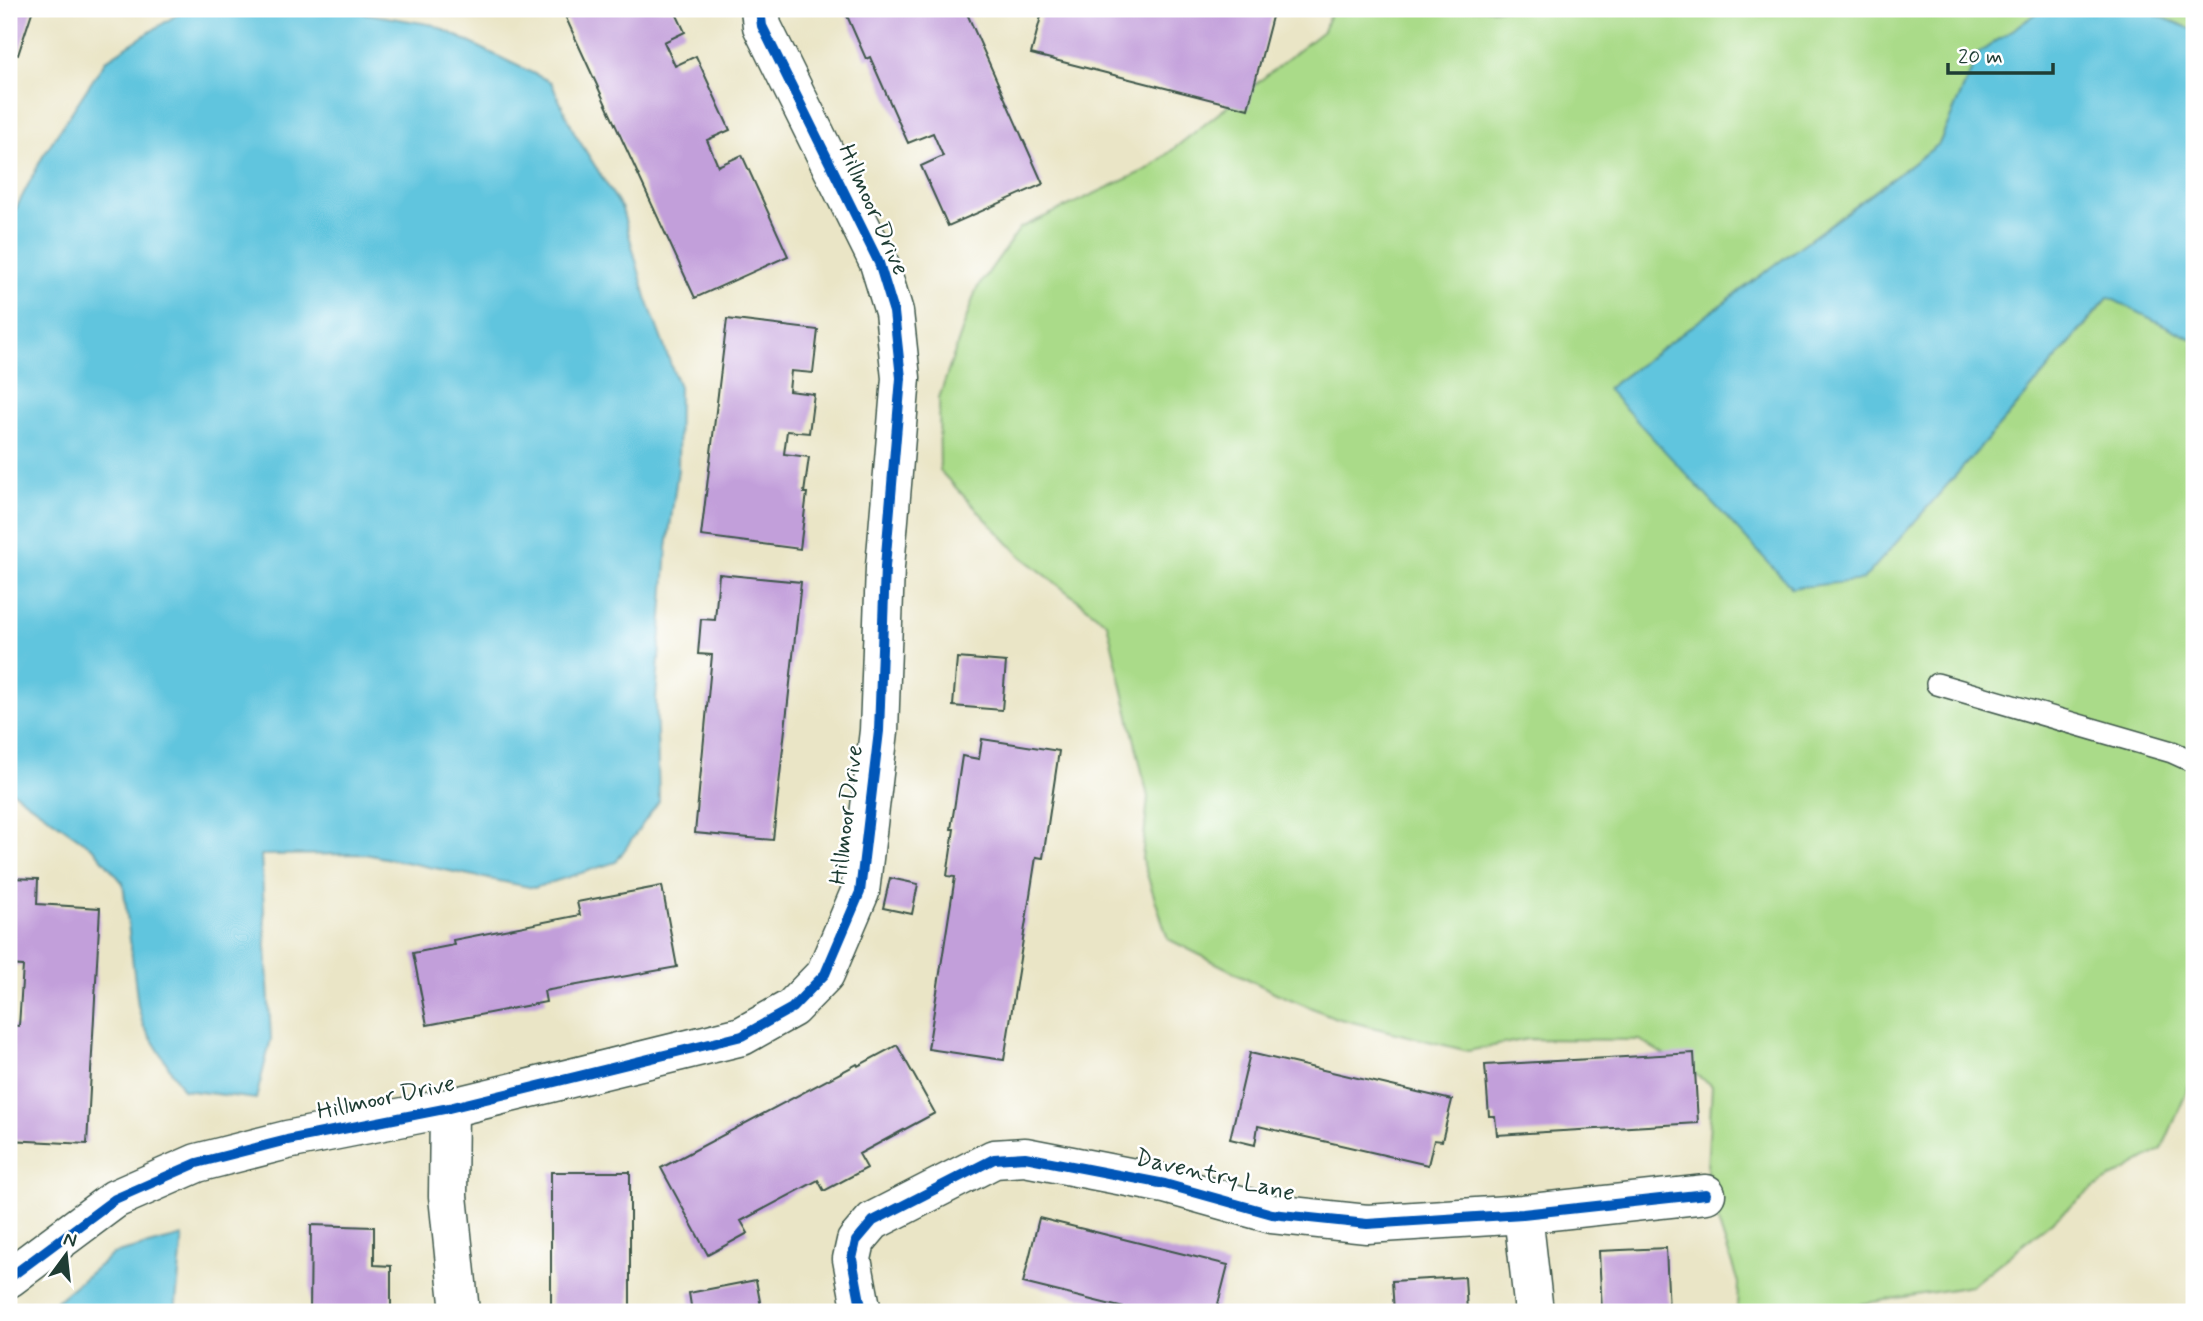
<svg xmlns="http://www.w3.org/2000/svg" width="2203" height="1321" font-family="Mynerve,sans-serif">
  <style>
    .green { fill: #aadb89; stroke: #648c5e; stroke-width: 2 }
    .water { fill: #61c5de; stroke: #408189; stroke-width: 2 }
    .building { fill: #c29fda }
    .lines { fill: none; stroke-linecap: round; stroke-linejoin: round }
    .lane-casing { stroke: #3d564a; stroke-width: 24 }
    .street-casing { stroke: #3d564a; stroke-width: 41 }
    .lane { stroke: #fff; stroke-width: 21 }
    .street { stroke: #fff; stroke-width: 38 }
    .cycleway-casing { stroke: #fff; stroke-width: 15 }
    .cycleway { stroke: #0057b8; stroke-width: 10 }
    .labels { text-anchor: middle; dominant-baseline: central; stroke-width: 5; stroke-linejoin: round; paint-order: stroke }
    .street-label { font-size: 24px; fill: #1f3d34; stroke: #fff }
  </style>
  <rect width="100%" height="100%" fill="#fff"/>
  <filter id="ink" filterUnits="userSpaceOnUse"><feTurbulence type="fractalNoise" baseFrequency=".0143" numOctaves="2"/><feDisplacementMap in="SourceGraphic" scale="14" xChannelSelector="R" yChannelSelector="G"/><feConvolveMatrix kernelMatrix="1 2 1 2 8 2 1 2 1" color-interpolation-filters="sRGB"/></filter>
  <filter id="wash" filterUnits="userSpaceOnUse"><feTurbulence type="fractalNoise" baseFrequency=".00686" numOctaves="4" result="noise"/><feDisplacementMap in="SourceGraphic" scale="28" xChannelSelector="R" yChannelSelector="G"/><feGaussianBlur stdDeviation="1.57" result="paint"/><feColorMatrix in="noise" values="0 0 0 0 0 0 0 0 0 0 0 0 0 0 0 0 0 1.4 0 .05"/><feComposite in="paint" operator="in"/></filter>
  <g filter="url(#wash)">
    <rect width="100%" height="100%" fill="#eae5c6"/>
    <path class="green" d="M 1332,9 L 2194,9 L 2194,30 L 2146,11 L 2042,10 L 1979,53 L 1939,144 L 1607,389 L 1863,580 L 2009,415 L 2109,297 L 2194,340 L 2194,1075 L 2162,1149 L 2091,1190 L 1971,1286 L 1811,1312 L 1737,1312 L 1738,1283 L 1706,1184 L 1712,1086 L 1709,1083 L 1640,1040 L 1528,1039 L 1468,1051 L 1336,1018 L 1276,993 L 1168,939 L 1142,859 L 1148,797 L 1107,623 L 1021,556 L 940,471 L 939,398 L 976,290 L 1020,228 L 1148,169 L 1323,31 Z"/>
    <path class="water" d="M 186,9 L 339,9 L 434,25 L 551,82 L 575,134 L 622,209 L 646,297 L 679,387 L 678,469 L 667,548 L 656,700 L 659,801 L 616,862 L 534,888 L 365,854 L 261,855 L 271,1039 L 256,1099 L 183,1090 L 143,1025 L 138,1006 L 123,883 L 94,849 L 9,789 L 9,222 L 44,154 L 106,60 Z
      M 2042,10 L 2146,11 L 2194,30 L 2194,340 L 2108,297 L 2009,415 L 1863,580 L 1792,588 L 1607,389 L 1939,144 L 1979,53 Z
      M 183,1236 L 175,1312 L 52,1312 L 54,1303 L 113,1254 Z"/>
    <g id="blocks">
      <path class="building" d="M 9,9 L 33,9 L 18,55 L 9,51 Z
        M 585,9 L 674,9 L 685,32 L 664,42 L 675,66 L 696,56 L 730,130 L 707,140 L 718,166 L 742,155 L 788,256 L 695,298 L 566,18 Z
        M 844,9 L 965,9 L 1043,184 L 948,226 L 921,166 L 943,156 L 933,133 L 908,143 L 870,57 L 866,59 Z
        M 1043,9 L 1193,9 L 1205,12 L 1205,9 L 1274,9 L 1248,109 L 1031,54 Z
        M 727,319 L 818,330 L 813,373 L 791,371 L 789,391 L 814,394 L 809,433 L 787,431 L 784,454 L 809,457 L 804,493 L 807,493 L 800,549 L 701,536 Z
        M 719,574 L 801,582 L 773,840 L 695,833 L 712,655 L 698,654 L 701,619 L 715,620 Z
        M 957,658 L 1006,662 L 1002,710 L 953,706 Z
        M 982,739 L 1059,751 L 1043,858 L 1036,857 L 1004,1060 L 928,1049 L 955,877 L 947,876 L 954,829 L 951,829 L 962,756 L 979,759 Z
        M 9,878 L 38,879 L 37,904 L 100,908 L 87,1144 L 9,1140 L 9,1025 L 19,1026 L 23,966 L 9,965 Z
        M 890,878 L 918,884 L 912,914 L 883,908 Z
        M 662,886 L 677,967 L 544,991 L 546,1002 L 427,1025 L 413,953 L 454,945 L 453,940 L 580,915 L 577,902 Z
        M 897,1045 L 935,1113 L 859,1154 L 867,1168 L 824,1191 L 818,1180 L 741,1221 L 748,1233 L 708,1255 L 661,1168 L 857,1064 L 858,1066 Z
        M 1250,1053 L 1452,1100 L 1442,1141 L 1434,1140 L 1428,1165 L 1258,1126 L 1255,1145 L 1230,1139 Z
        M 1694,1053 L 1698,1123 L 1497,1135 L 1495,1116 L 1489,1116 L 1485,1065 Z
        M 551,1172 L 630,1172 L 630,1312 L 551,1312 Z
        M 1039,1218 L 1228,1265 L 1216,1312 L 1140,1312 L 1023,1283 Z
        M 311,1225 L 374,1227 L 374,1265 L 391,1266 L 391,1312 L 310,1312 Z
        M 1666,1248 L 1669,1312 L 1602,1312 L 1599,1251 Z
        M 1465,1277 L 1467,1312 L 1394,1312 L 1392,1281 Z
        M 756,1280 L 762,1312 L 692,1312 L 689,1293 Z"/>
    </g>
  </g>
  <g filter="url(#ink)">
    <use href="#blocks" fill-opacity="0" stroke="#3d564a" stroke-width="2"/>
    <g class="lines">
      <defs>
        <path id="lane" d="M 1937,684 L 2172,752 L 2194,762"/>
        <path id="street" d="M 449,1108 L 448,1196 L 460,1312
          M 1523,1214 L 1534,1312
          M 9,1278 L 115,1199 L 197,1163 L 287,1140 L 449,1108 L 742,1036 L 792,1008 L 825,974 L 860,892 L 879,731 L 885,567 L 901,378 L 894,312 L 879,263 L 762,26 L 760,9
          M 862,1312 L 852,1259 L 856,1241 L 873,1221 L 994,1159 L 1025,1157 L 1165,1184 L 1272,1214 L 1367,1224 L 1523,1214 L 1706,1194"/>
      </defs>
      <use href="#lane" class="lane-casing"/>
      <use href="#street" class="street-casing"/>
      <use href="#lane" class="lane"/>
      <use href="#street" class="street"/>
      <defs>
        <path id="cycleway" d="M 9,1278 L 115,1199 L 197,1163 L 287,1140 L 449,1108 L 742,1036 L 792,1008 L 825,974 L 860,892 L 879,731 L 885,567 L 901,378 L 894,312 L 879,263 L 762,26 L 760,9
          M 862,1312 L 852,1259 L 856,1241 L 873,1221 L 994,1159 L 1025,1157 L 1165,1184 L 1272,1214 L 1367,1224 L 1523,1214 L 1706,1194"/>
      </defs>
      <use href="#cycleway" class="cycleway-casing"/>
      <use href="#cycleway" class="cycleway"/>
    </g>
  </g>
  <g class="labels">
    <g class="street-label">
      <text transform="translate(873 210) rotate(66)">Hillmoor Drive</text>
      <text transform="translate(847 815) rotate(-83)">Hillmoor Drive</text>
      <text transform="translate(386 1098) rotate(-12)">Hillmoor Drive</text>
      <text transform="translate(1215 1176) rotate(13)">Daventry Lane</text>
    </g>
  </g>
  <rect width="2203" height="1321" fill="none" stroke="#fff" stroke-width="35"/>
  <g transform="translate(66 1255) rotate(15)" stroke="#ffffff" stroke-width="5" paint-order="stroke">
  <path d="M0-5L12 26L0 18L-12 26Z" fill="#1f3d34"/>
  <text y="-10" font-size="19" font-weight="bold" text-anchor="middle" fill="#1f3d34">N</text>
  </g>
  <path d="M1948 63v10h105v-10" fill="none" stroke="#1f3d34" stroke-width="3.5"/>
  <text x="1958" y="63" font-size="21" fill="#1f3d34" stroke="#ffffff" stroke-width="5" paint-order="stroke">20 m</text>
</svg>
